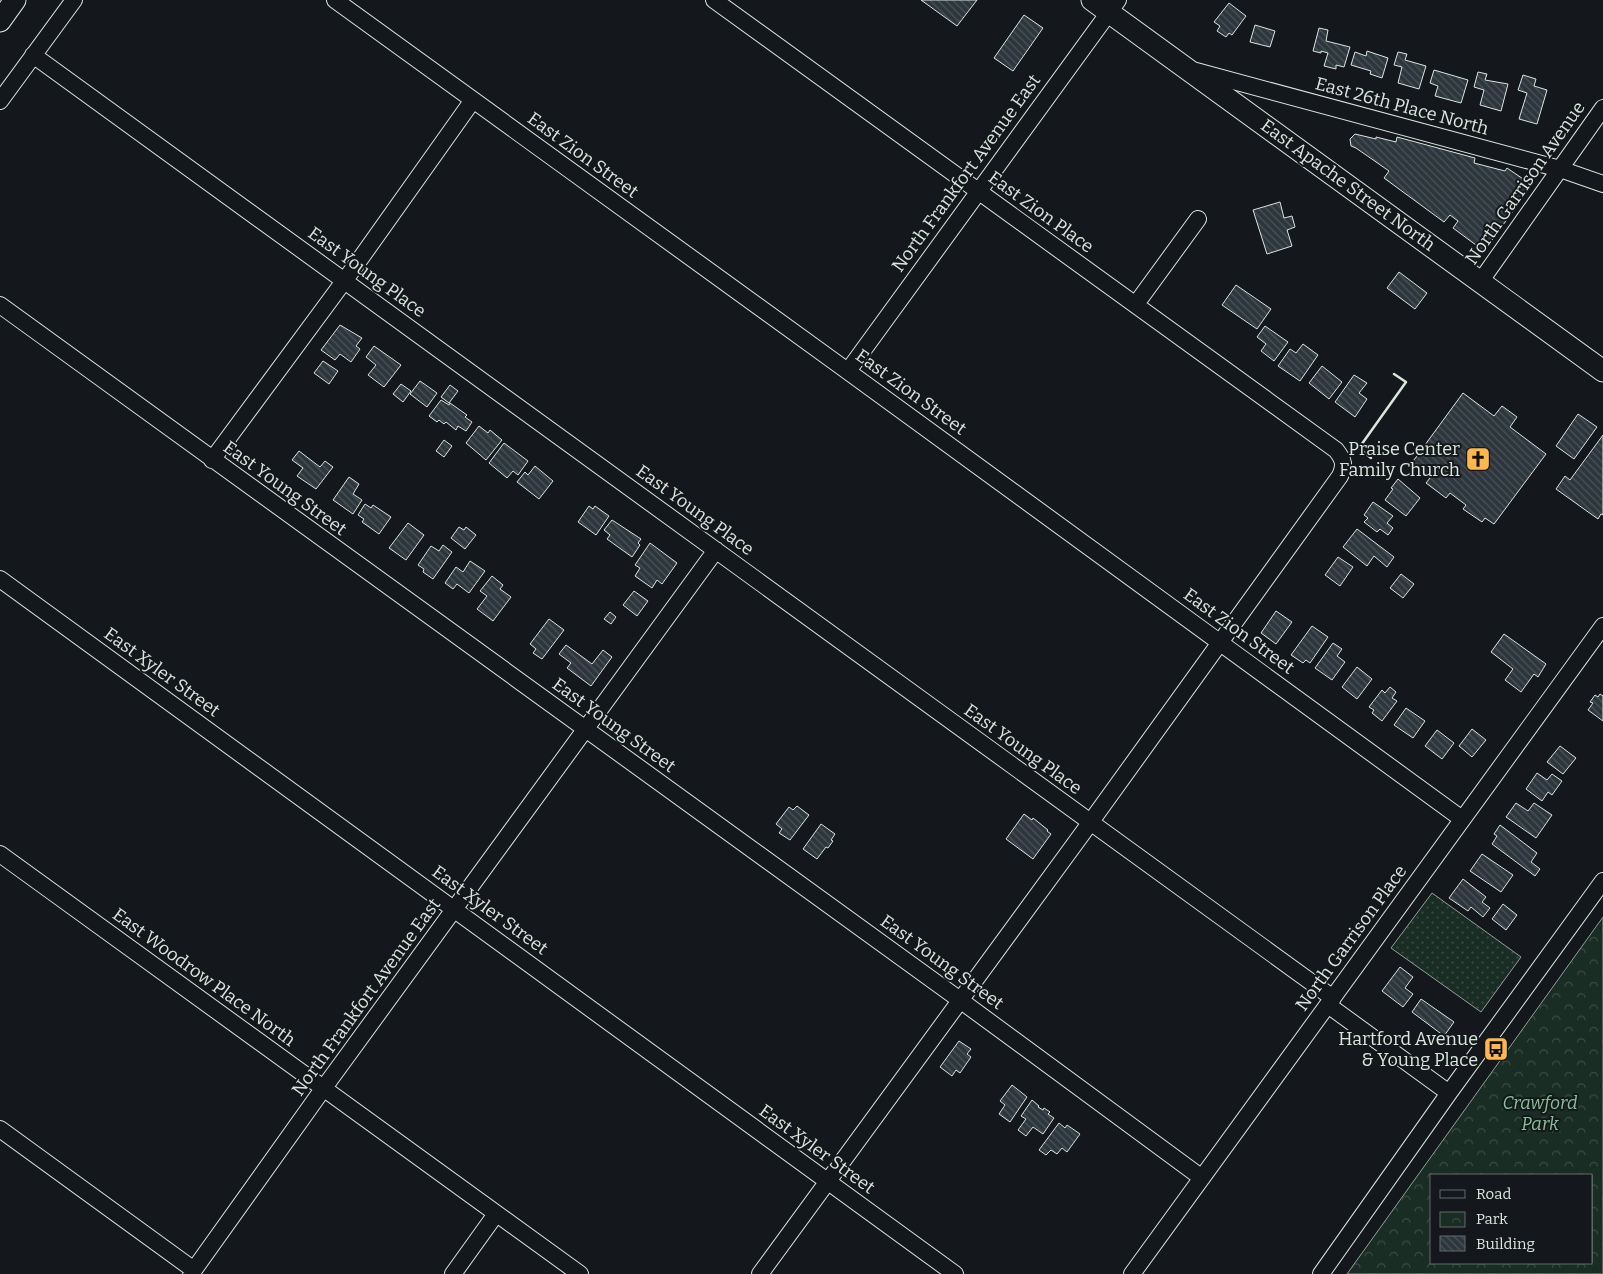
<svg xmlns="http://www.w3.org/2000/svg" width="1603" height="1274" font-family="Bitter,serif">
  <style>
    .grass { fill: url(#grass-dots); stroke: #939e99 }
    .park { fill: url(#park-crowns); stroke: #939e99; fill-rule: evenodd }
    .building { fill: url(#building-back-hatch); stroke: #d8e6dc }
    .lines { fill: none; stroke-linecap: round; stroke-linejoin: round }
    .minor-casing { stroke: #d8e6dc; stroke-width: 18 }
    .major-casing { stroke: #d8e6dc; stroke-width: 23 }
    .minor { stroke: #14181c; stroke-width: 16 }
    .major { stroke: #14181c; stroke-width: 21 }
    .wall { stroke: #d8e6dc; stroke-width: 2.5 }
    .labels { text-anchor: middle; dominant-baseline: central; stroke-width: 4; stroke-linejoin: round; paint-order: stroke }
    .street-label { font-size: 18px; fill: #d8e6dc; stroke: #14181c }
    .poi-label { font-size: 18px; fill: #d8e6dc; stroke: #14181c; text-anchor: end }
    .park-label { font-size: 18px; font-style: italic; fill: #8ac095; stroke: #14181c }
  </style>
  <defs>
    <pattern id="grass-dots" width="8" height="8" patternUnits="userSpaceOnUse" patternTransform="scale(1.25)"><rect width="8" height="8" fill="#1a2d24"/><path d="M2 2h.1M6 6h.1" fill="none" stroke="#3b4b43" stroke-width="1.8" stroke-linecap="round"/></pattern>
    <pattern id="park-crowns" width="20" height="18" patternUnits="userSpaceOnUse" patternTransform="scale(1.25)"><rect width="20" height="18" fill="#1a2d24"/><path d="M2 6a3 3 0 1 1 6 0M12 15a3 3 0 1 1 6 0" fill="none" stroke="#3b4b43"/></pattern>
    <pattern id="building-back-hatch" width="6" height="6" patternUnits="userSpaceOnUse" patternTransform="scale(1.25)"><rect width="6" height="6" fill="#2c363c"/><path d="M-1 5l2 2M0 0l6 6M5-1l2 2" fill="none" stroke="#4a5358"/></pattern>
  </defs>
  <rect width="100%" height="100%" fill="#14181c"/>
  <path class="grass" d="M 1432,893 L 1521,957 L 1481,1012 L 1391,948 Z"/>
  <path class="park" d="M 1603,917 L 1603,1274 L 1347,1274 ZM 1432,1175 L 1592,1175 L 1592,1263 L 1432,1263 Z"/>
  <path class="building" d="M 921,0 L 977,0 L 957,26 Z
    M 1229,3 L 1246,16 L 1232,35 L 1229,33 L 1226,37 L 1217,31 L 1220,26 L 1214,22 Z
    M 1024,15 L 1043,28 L 1013,71 L 994,58 Z
    M 1255,25 L 1275,31 L 1270,47 L 1250,42 Z
    M 1319,28 L 1328,30 L 1326,41 L 1350,47 L 1344,67 L 1336,65 L 1336,69 L 1324,66 L 1328,53 L 1321,51 L 1321,53 L 1313,51 Z
    M 1367,51 L 1388,58 L 1382,78 L 1370,74 L 1371,71 L 1351,65 L 1355,52 L 1366,56 Z
    M 1398,52 L 1407,54 L 1405,60 L 1426,66 L 1419,89 L 1398,83 L 1402,67 L 1394,65 Z
    M 1434,70 L 1468,80 L 1461,103 L 1435,96 L 1438,86 L 1430,83 Z
    M 1478,72 L 1487,74 L 1485,80 L 1508,84 L 1501,111 L 1480,105 L 1484,90 L 1474,87 Z
    M 1523,75 L 1536,79 L 1534,86 L 1547,90 L 1537,124 L 1519,119 L 1527,93 L 1518,90 Z
    M 1355,134 L 1376,139 L 1376,137 L 1396,142 L 1397,137 L 1475,158 L 1474,163 L 1505,171 L 1507,168 L 1532,185 L 1484,251 L 1453,228 L 1458,221 L 1450,215 L 1444,222 L 1384,178 L 1389,171 L 1356,148 L 1351,146 L 1350,139 Z
    M 1280,202 L 1284,218 L 1292,216 L 1295,227 L 1287,230 L 1292,246 L 1267,254 L 1253,210 Z
    M 1399,272 L 1427,293 L 1415,309 L 1387,288 Z
    M 1236,285 L 1271,309 L 1257,329 L 1222,305 Z
    M 340,325 L 362,338 L 356,346 L 360,349 L 351,362 L 340,354 L 335,360 L 321,350 Z
    M 1265,326 L 1288,342 L 1274,361 L 1261,351 L 1266,344 L 1257,337 Z
    M 1303,344 L 1318,355 L 1300,381 L 1278,366 L 1290,349 L 1296,353 Z
    M 374,346 L 401,365 L 384,387 L 368,375 L 376,365 L 366,357 Z
    M 323,361 L 338,371 L 329,384 L 314,373 Z
    M 1322,366 L 1342,382 L 1329,399 L 1309,383 Z
    M 1354,375 L 1367,383 L 1359,393 L 1367,399 L 1355,417 L 1335,402 Z
    M 420,381 L 437,393 L 427,407 L 410,394 Z
    M 401,384 L 411,391 L 403,402 L 393,394 Z
    M 450,385 L 458,391 L 449,403 L 441,397 Z
    M 1463,393 L 1494,416 L 1502,406 L 1517,417 L 1510,427 L 1546,454 L 1494,524 L 1485,518 L 1482,522 L 1463,509 L 1466,505 L 1450,493 L 1446,498 L 1426,483 L 1430,478 L 1411,464 Z
    M 441,400 L 449,405 L 450,403 L 467,415 L 465,417 L 472,422 L 466,431 L 458,426 L 456,430 L 446,422 L 444,424 L 439,420 L 437,422 L 429,416 Z
    M 1578,414 L 1597,427 L 1574,459 L 1556,446 Z
    M 479,426 L 488,433 L 490,430 L 502,440 L 486,460 L 466,443 Z
    M 1603,435 L 1603,515 L 1601,514 L 1598,519 L 1556,489 L 1565,476 L 1570,480 Z
    M 444,440 L 452,446 L 444,457 L 436,451 Z
    M 504,443 L 528,461 L 518,475 L 513,471 L 507,478 L 489,463 Z
    M 299,451 L 320,467 L 325,461 L 333,467 L 316,489 L 297,476 L 303,468 L 292,460 Z
    M 535,466 L 553,481 L 539,499 L 517,482 L 525,472 L 528,475 Z
    M 349,477 L 359,484 L 353,494 L 362,500 L 353,514 L 333,500 Z
    M 1398,479 L 1420,498 L 1406,516 L 1385,500 L 1393,489 L 1391,488 Z
    M 1373,502 L 1393,516 L 1387,523 L 1393,528 L 1388,535 L 1380,529 L 1377,532 L 1364,522 L 1368,518 L 1364,515 Z
    M 365,504 L 371,508 L 373,505 L 391,517 L 379,534 L 362,522 L 364,519 L 358,515 Z
    M 589,506 L 593,509 L 595,506 L 609,516 L 596,535 L 578,522 Z
    M 612,520 L 641,539 L 638,543 L 640,545 L 632,557 L 607,539 L 610,535 L 604,530 Z
    M 408,523 L 424,535 L 406,560 L 389,548 Z
    M 459,527 L 464,530 L 466,527 L 476,535 L 465,549 L 451,538 Z
    M 1357,529 L 1394,557 L 1387,567 L 1374,556 L 1367,566 L 1343,547 Z
    M 650,543 L 677,563 L 662,584 L 657,580 L 652,588 L 635,576 L 640,568 L 635,565 Z
    M 443,545 L 452,552 L 433,579 L 423,572 L 424,569 L 418,565 L 431,546 L 439,551 Z
    M 1338,557 L 1353,567 L 1340,586 L 1325,575 Z
    M 470,561 L 485,571 L 469,593 L 457,584 L 453,589 L 445,583 L 456,567 L 463,572 Z
    M 1401,574 L 1414,584 L 1403,598 L 1390,588 Z
    M 492,576 L 503,585 L 500,589 L 511,597 L 493,621 L 477,609 L 487,596 L 480,591 Z
    M 634,591 L 648,601 L 637,616 L 623,605 Z
    M 1276,611 L 1292,622 L 1276,644 L 1261,633 Z
    M 610,612 L 616,617 L 611,624 L 604,619 Z
    M 549,619 L 564,630 L 542,659 L 533,653 L 536,649 L 530,644 Z
    M 1312,626 L 1328,637 L 1310,663 L 1306,660 L 1303,663 L 1291,655 Z
    M 1504,634 L 1546,664 L 1538,677 L 1534,674 L 1521,692 L 1505,680 L 1513,669 L 1491,652 Z
    M 1333,643 L 1342,649 L 1337,656 L 1345,662 L 1332,680 L 1315,668 Z
    M 566,645 L 592,664 L 603,650 L 612,657 L 591,686 L 567,668 L 571,663 L 559,654 Z
    M 1357,667 L 1372,679 L 1357,699 L 1342,687 Z
    M 1390,687 L 1396,692 L 1392,698 L 1397,701 L 1382,721 L 1372,713 L 1374,710 L 1369,707 L 1382,690 L 1385,693 Z
    M 1600,694 L 1603,696 L 1603,721 L 1588,710 L 1593,703 L 1590,702 L 1595,695 L 1598,697 Z
    M 1406,708 L 1425,721 L 1413,738 L 1394,725 Z
    M 1472,729 L 1486,740 L 1472,757 L 1459,746 Z
    M 1437,730 L 1454,743 L 1442,759 L 1425,746 Z
    M 1560,746 L 1576,758 L 1563,774 L 1547,762 Z
    M 1537,773 L 1547,780 L 1552,774 L 1562,781 L 1552,795 L 1548,792 L 1542,801 L 1526,789 Z
    M 1516,803 L 1528,811 L 1534,803 L 1552,815 L 1536,838 L 1506,817 Z
    M 797,806 L 809,815 L 790,840 L 779,833 L 782,829 L 776,824 L 789,807 L 793,810 Z
    M 1024,814 L 1032,820 L 1033,818 L 1048,830 L 1047,831 L 1051,834 L 1033,859 L 1006,839 Z
    M 821,824 L 835,834 L 831,840 L 833,841 L 828,848 L 826,847 L 817,859 L 803,849 Z
    M 1500,825 L 1537,853 L 1531,862 L 1540,869 L 1535,876 L 1492,844 L 1497,836 L 1494,834 Z
    M 1482,854 L 1513,875 L 1501,892 L 1470,871 Z
    M 1463,879 L 1486,897 L 1482,902 L 1490,908 L 1483,917 L 1471,907 L 1468,911 L 1449,898 Z
    M 1503,904 L 1517,915 L 1506,930 L 1492,919 Z
    M 1400,967 L 1413,977 L 1405,988 L 1413,994 L 1403,1007 L 1382,991 Z
    M 1421,999 L 1454,1022 L 1444,1036 L 1412,1012 Z
    M 959,1041 L 971,1049 L 967,1054 L 971,1057 L 960,1073 L 956,1070 L 952,1076 L 940,1067 Z
    M 1012,1085 L 1027,1097 L 1010,1122 L 999,1114 L 1005,1105 L 1000,1101 Z
    M 1032,1100 L 1039,1106 L 1038,1107 L 1043,1110 L 1044,1108 L 1050,1112 L 1048,1114 L 1054,1118 L 1043,1134 L 1033,1127 L 1026,1136 L 1018,1130 L 1026,1119 L 1021,1116 Z
    M 1059,1123 L 1065,1128 L 1067,1125 L 1080,1134 L 1067,1152 L 1062,1148 L 1057,1154 L 1051,1150 L 1046,1155 L 1039,1150 Z"/>
  <g class="lines">
    <defs>
      <path id="minor" d="M 335,0 L 835,362 L 1462,819
        M 714,0 L 1336,450 C 1344,460 1345,465 1340,476 L 1082,834 L 760,1274
        M 33,55 L 1333,998
        M 1196,71 L 1560,169 L 1603,184
        M 0,101 L 74,0
        M 1480,282 L 1603,108
        M 1136,304 L 1198,219
        M 0,305 L 960,1000 L 1202,1178
        M 848,371 L 1118,0
        M 212,460 L 353,269 L 473,100
        M 0,579 L 955,1274
        M 0,854 L 580,1274
        M 1328,1005 L 1449,1093
        M 0,1129 L 194,1270
        M 191,1274 L 323,1089 L 716,550
        M 453,1274 L 496,1214
        M 1132,1274 L 1603,626
        M 1321,1274 L 1449,1093 L 1603,881"/>
      <path id="major" d="M 1092,0 L 1603,371
        M 0,21 L 15,0"/>
    </defs>
    <use href="#minor" class="minor-casing"/>
    <use href="#major" class="major-casing"/>
    <use href="#minor" class="minor"/>
    <use href="#major" class="major"/>
    <path class="wall" d="M 1371,458 L 1359,448 L 1406,382 L 1394,374"/>
  </g>
  <defs>
    <symbol id="church-square" viewBox="-11 -11 22 22"><rect x="-9" y="-9" width="18" height="18" rx="4" fill="#ffb74d" stroke="#14181c"/><path d="M-1.2-6h2.4v3.5h3.3v2.4h-3.3V6h-2.4V-.1h-3.3v-2.4h3.3Z" fill="#111"/></symbol>
    <symbol id="bus-square" viewBox="-11 -11 22 22"><rect x="-9" y="-9" width="18" height="18" rx="4" fill="#ffb74d" stroke="#14181c"/><path d="M-5-6H5V4H4V6H2V4H-2V6H-4V4H-5ZM-3.5-4V0h7V-4ZM-3.5 1.2v1.5H-2V1.2ZM2 1.2v1.5H3.5V1.2Z" fill="#111"/></symbol>
  </defs>
  <g fill-rule="evenodd">
    <use href="#church-square" x="1464" y="445" width="28" height="28"/>
    <use href="#bus-square" x="1482" y="1035" width="28" height="28"/>
  </g>
  <g class="labels">
    <g class="street-label">
      <text transform="translate(1402 106) rotate(15)">East 26th Place North</text>
      <text transform="translate(583 155) rotate(36)">East Zion Street</text>
      <text transform="translate(966 173) rotate(-54)">North Frankfort Avenue East</text>
      <text transform="translate(1525 183) rotate(-55)">North Garrison Avenue</text>
      <text transform="translate(1348 185) rotate(36)">East Apache Street North</text>
      <text transform="translate(1041 212) rotate(36)">East Zion Place</text>
      <text transform="translate(367 272) rotate(36)">East Young Place</text>
      <text transform="translate(911 392) rotate(36)">East Zion Street</text>
      <text transform="translate(285 488) rotate(36)">East Young Street</text>
      <text transform="translate(695 510) rotate(36)">East Young Place</text>
      <text transform="translate(1239 631) rotate(36)">East Zion Street</text>
      <text transform="translate(162 672) rotate(36)">East Xyler Street</text>
      <text transform="translate(614 725) rotate(36)">East Young Street</text>
      <text transform="translate(1023 749) rotate(36)">East Young Place</text>
      <text transform="translate(490 910) rotate(36)">East Xyler Street</text>
      <text transform="translate(1351 938) rotate(-54)">North Garrison Place</text>
      <text transform="translate(942 962) rotate(36)">East Young Street</text>
      <text transform="translate(204 977) rotate(36)">East Woodrow Place North</text>
      <text transform="translate(366 997) rotate(-54)">North Frankfort Avenue East</text>
      <text transform="translate(817 1149) rotate(36)">East Xyler Street</text>
    </g>
    <g class="poi-label">
      <text x="1460" y="449">Praise Center<tspan x="1460" dy="21">Family Church</tspan></text>
      <text x="1478" y="1039">Hartford Avenue<tspan x="1478" dy="21">&amp; Young Place</tspan></text>
    </g>
    <g class="park-label">
      <text x="1540" y="1103">Crawford<tspan x="1540" dy="21">Park</tspan></text>
    </g>
  </g>
  <rect x="1430" y="1174" width="162" height="90" fill="#14181c" stroke="#626a69"/>
  <rect x="1440" y="1190" width="25" height="8" fill="#14181c" stroke="#626a69"/>
  <text x="1476" y="1199" font-size="15" fill="#d8e6dc">Road</text>
  <rect x="1440" y="1212" width="25" height="15" fill="url(#park-crowns)" stroke="#626a69"/>
  <text x="1476" y="1224" font-size="15" fill="#d8e6dc">Park</text>
  <rect x="1440" y="1236" width="25" height="15" fill="url(#building-back-hatch)" stroke="#626a69"/>
  <text x="1476" y="1249" font-size="15" fill="#d8e6dc">Building</text>
</svg>
